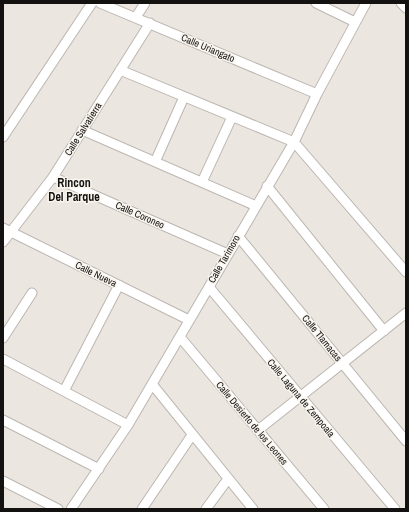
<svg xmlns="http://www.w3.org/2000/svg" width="409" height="512" font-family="'Archivo Narrow',sans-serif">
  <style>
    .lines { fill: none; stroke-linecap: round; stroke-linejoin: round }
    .street-casing { stroke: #bcb6b1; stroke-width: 11 }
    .street { stroke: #fff; stroke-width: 9 }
    .labels { text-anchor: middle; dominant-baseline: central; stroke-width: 3; stroke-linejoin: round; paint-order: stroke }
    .street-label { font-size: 10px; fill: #131210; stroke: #f9f4ee }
    .quarter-label { font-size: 12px; font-weight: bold; fill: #131210; stroke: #f9f4ee }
  </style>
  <rect width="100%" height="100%" fill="#ece6e1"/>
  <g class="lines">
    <defs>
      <path id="street" d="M 100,3 L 317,94
        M 316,3 L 355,22
        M 401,3 L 406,8
        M 136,17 L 145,3
        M 120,70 L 294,142 L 406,272
        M 82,130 L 256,206
        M 3,137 L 92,3
        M 155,162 L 184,97
        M 53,177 L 228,254
        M 202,182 L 232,117
        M 267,186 L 384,331
        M 3,228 L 189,320
        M 238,236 L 406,441
        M 3,242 L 53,177 L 150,23
        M 209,287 L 395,509
        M 180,337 L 324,509
        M 3,338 L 32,293
        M 3,359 L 128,425
        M 152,384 L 253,509
        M 64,391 L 119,285
        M 3,420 L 99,469
        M 258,430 L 406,313
        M 3,481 L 58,509
        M 71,509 L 128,425 L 294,142 L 317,94 L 366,3
        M 142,509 L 192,435
        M 206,509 L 228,479"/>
    </defs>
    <use href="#street" class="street-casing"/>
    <use href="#street" class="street"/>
  </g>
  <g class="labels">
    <g class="street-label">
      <text transform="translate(208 48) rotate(23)">Calle Uriangato</text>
      <text transform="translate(83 129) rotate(-58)">Calle Salvatierra</text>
      <text transform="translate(140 215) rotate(24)">Calle Coroneo</text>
      <text transform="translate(224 259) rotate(-60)">Calle Tarimoro</text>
      <text transform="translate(96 274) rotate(26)">Calle Nueva</text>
      <text transform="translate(322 338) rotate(51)">Calle Tlamacas</text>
      <text transform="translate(301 398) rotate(50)">Calle Laguna de Zempoala</text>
      <text transform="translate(252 423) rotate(50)">Calle Desierto de los Leones</text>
    </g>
    <g class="quarter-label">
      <text x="74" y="183">Rincon<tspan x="74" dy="14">Del Parque</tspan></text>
    </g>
  </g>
  <rect width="409" height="512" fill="none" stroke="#131210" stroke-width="8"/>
</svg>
